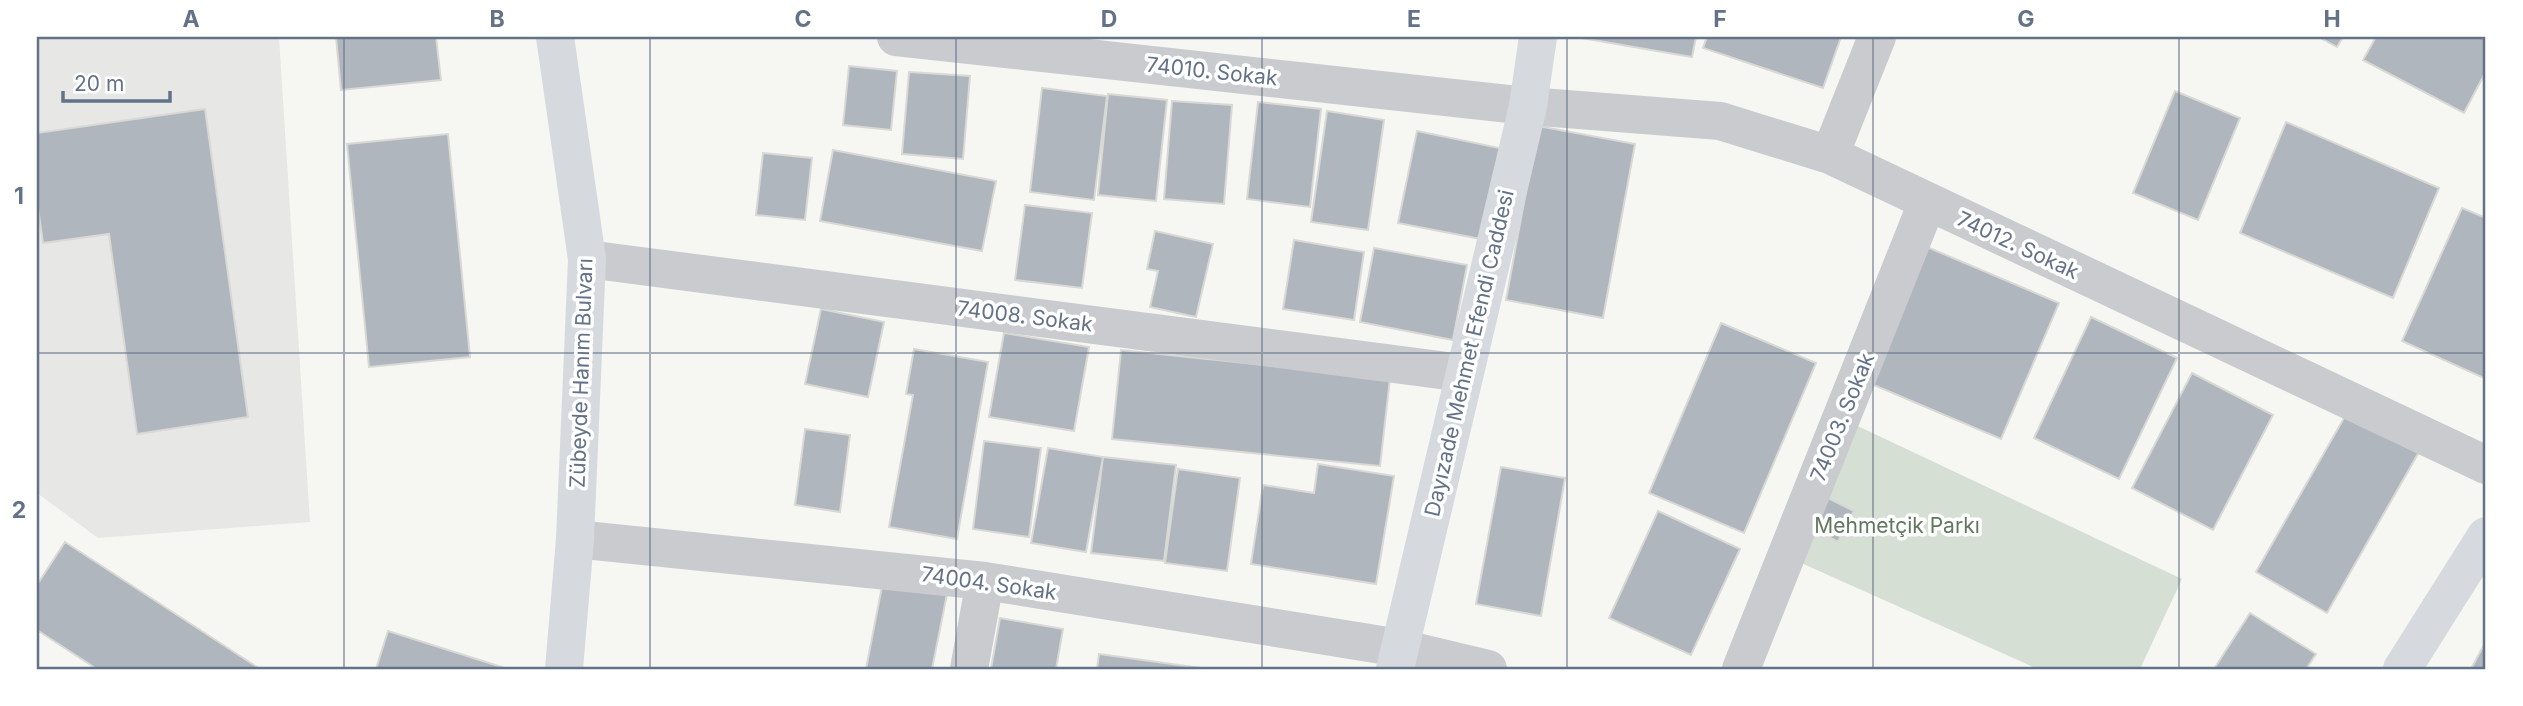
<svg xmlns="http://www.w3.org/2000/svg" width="2523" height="706" font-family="Inter,sans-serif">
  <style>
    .built { fill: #e7e8e6 }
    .green { fill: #d6dfd4 }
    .building { fill: #b0b6bd; stroke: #d8d8d5; stroke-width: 2 }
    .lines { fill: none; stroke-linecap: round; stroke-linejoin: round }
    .street { stroke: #c9cbcf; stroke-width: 38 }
    .secondary { stroke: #d6dadf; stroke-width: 38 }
    .grid { fill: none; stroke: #637286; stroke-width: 2; stroke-opacity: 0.55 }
    .labels { text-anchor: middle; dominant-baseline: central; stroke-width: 7; stroke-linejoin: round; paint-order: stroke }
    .street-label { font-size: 21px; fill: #637286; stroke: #fff }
    .park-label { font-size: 21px; fill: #61785f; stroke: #fff }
    .neatline { fill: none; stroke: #637286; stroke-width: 2.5 }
    .grid-label { font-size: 23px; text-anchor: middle; font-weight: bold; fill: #637286 }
  </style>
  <rect width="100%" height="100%" fill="#f6f7f3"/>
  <path class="built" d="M 37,37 L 279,37 L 310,522 L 98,538 L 37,493 Z"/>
  <path class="green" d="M 1845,420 L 2182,579 L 2140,669 L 2038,669 L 1790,558 Z"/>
  <path class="building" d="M 336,37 L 436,37 L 441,80 L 341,90 Z
    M 1576,37 L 1696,37 L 1692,57 Z
    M 1707,37 L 1841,37 L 1823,88 L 1703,48 Z
    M 2319,37 L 2343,37 L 2337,47 Z
    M 2376,37 L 2486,37 L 2486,71 L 2464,113 L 2363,60 Z
    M 849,66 L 897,71 L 891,130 L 843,125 Z
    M 909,72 L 970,76 L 963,159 L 902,154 Z
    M 1042,88 L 1107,96 L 1094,200 L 1030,192 Z
    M 2175,91 L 2240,118 L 2198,220 L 2133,193 Z
    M 1108,94 L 1167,100 L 1156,201 L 1098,195 Z
    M 1172,101 L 1232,105 L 1224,204 L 1164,199 Z
    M 1258,102 L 1321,109 L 1310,207 L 1247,199 Z
    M 205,109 L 248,417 L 137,434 L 109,234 L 43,243 L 37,201 L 37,133 Z
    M 1327,111 L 1384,120 L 1368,230 L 1311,222 Z
    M 2286,122 L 2439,188 L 2393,298 L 2240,233 Z
    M 1538,126 L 1635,144 L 1603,318 L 1506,300 Z
    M 1417,131 L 1509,150 L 1491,241 L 1398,223 Z
    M 448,134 L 470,357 L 369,367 L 347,144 Z
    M 833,150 L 996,181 L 982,251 L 820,221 Z
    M 763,153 L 812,158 L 805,220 L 756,215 Z
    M 1025,205 L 1092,213 L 1082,288 L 1015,280 Z
    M 2462,208 L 2486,218 L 2486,379 L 2402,341 Z
    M 1155,231 L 1213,244 L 1196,317 L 1150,307 L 1158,271 L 1147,269 Z
    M 1294,240 L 1364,252 L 1354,320 L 1283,309 Z
    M 1927,247 L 2059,303 L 2001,439 L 1869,383 Z
    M 1374,248 L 1467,265 L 1453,340 L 1360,322 Z
    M 821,309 L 884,322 L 868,397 L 805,384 Z
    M 2091,317 L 2177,358 L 2119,479 L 2034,438 Z
    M 1721,323 L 1816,363 L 1744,533 L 1649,493 Z
    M 1004,333 L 1089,347 L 1074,431 L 989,417 Z
    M 914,349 L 988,362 L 957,539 L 889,527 L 913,395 L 906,394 Z
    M 1121,350 L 1390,378 L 1380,466 L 1112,439 Z
    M 2192,373 L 2273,415 L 2213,530 L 2132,488 Z
    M 2348,411 L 2419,452 L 2327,613 L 2256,572 Z
    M 805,429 L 850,435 L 840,512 L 795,505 Z
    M 984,441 L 1041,448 L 1029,537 L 973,529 Z
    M 1048,448 L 1103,457 L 1086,552 L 1031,543 Z
    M 1103,457 L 1176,465 L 1164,561 L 1091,553 Z
    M 1318,464 L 1394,476 L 1376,584 L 1251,564 L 1263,485 L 1314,493 Z
    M 1501,467 L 1565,478 L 1541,616 L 1476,604 Z
    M 1178,469 L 1240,478 L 1227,571 L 1165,563 Z
    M 1826,497 L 1854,511 L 1838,542 L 1810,527 Z
    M 1658,511 L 1740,549 L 1691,655 L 1609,618 Z
    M 65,542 L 260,669 L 97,669 L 37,630 L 37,585 Z
    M 884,576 L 948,589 L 932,669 L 866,669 Z
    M 2250,613 L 2316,654 L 2306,669 L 2214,669 Z
    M 1000,618 L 1063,629 L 1056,669 L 991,669 Z
    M 388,631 L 508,669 L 376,669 Z
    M 2486,641 L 2486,669 L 2471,669 Z
    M 1099,654 L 1208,669 L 1097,669 Z"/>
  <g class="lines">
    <path class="street" d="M 896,37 L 1528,106 L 1720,121 L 1830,155 L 2486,465
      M 1830,155 L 1877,37
      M 587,259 L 1463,373
      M 575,539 L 985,581 L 1400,648 L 1488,669
      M 969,669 L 985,581
      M 1741,669 L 1927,203"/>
    <path class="secondary" d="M 555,37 L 587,259 L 575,539 L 564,669
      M 1395,669 L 1528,106 L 1538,37
      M 2402,669 L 2486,536"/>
  </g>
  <path class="grid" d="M 344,37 L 344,669M 650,37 L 650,669M 956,37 L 956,669M 1262,37 L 1262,669M 1567,37 L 1567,669M 1873,37 L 1873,669M 2179,37 L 2179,669M 37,353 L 2486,353"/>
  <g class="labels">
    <g class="street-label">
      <text transform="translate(1212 71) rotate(6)">74010. Sokak</text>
      <text transform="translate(2018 245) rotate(25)">74012. Sokak</text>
      <text transform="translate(1025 316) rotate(7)">74008. Sokak</text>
      <text transform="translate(1469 353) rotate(-77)">Dayızade Mehmet Efendi Caddesi</text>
      <text transform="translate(581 373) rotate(-88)">Zübeyde Hanım Bulvarı</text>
      <text transform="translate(1842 417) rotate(-68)">74003. Sokak</text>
      <text transform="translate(989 583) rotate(8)">74004. Sokak</text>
    </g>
    <g class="park-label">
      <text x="1897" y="525">Mehmetçik Parkı</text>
    </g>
  </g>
  <rect width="2523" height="706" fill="none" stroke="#ffffff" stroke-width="77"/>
  <path d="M63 91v10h107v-10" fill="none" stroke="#637286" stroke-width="3.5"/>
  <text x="74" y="91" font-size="21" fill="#637286" stroke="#ffffff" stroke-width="5" paint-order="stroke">20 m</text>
  <rect x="38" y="38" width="2446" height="630" class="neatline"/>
  <g class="grid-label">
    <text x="191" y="27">A</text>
    <text x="497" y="27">B</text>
    <text x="803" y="27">C</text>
    <text x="1109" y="27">D</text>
    <text x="1414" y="27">E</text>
    <text x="1720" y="27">F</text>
    <text x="2026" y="27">G</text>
    <text x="2332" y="27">H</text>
    <text x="19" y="204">1</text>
    <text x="19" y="518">2</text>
  </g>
</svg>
